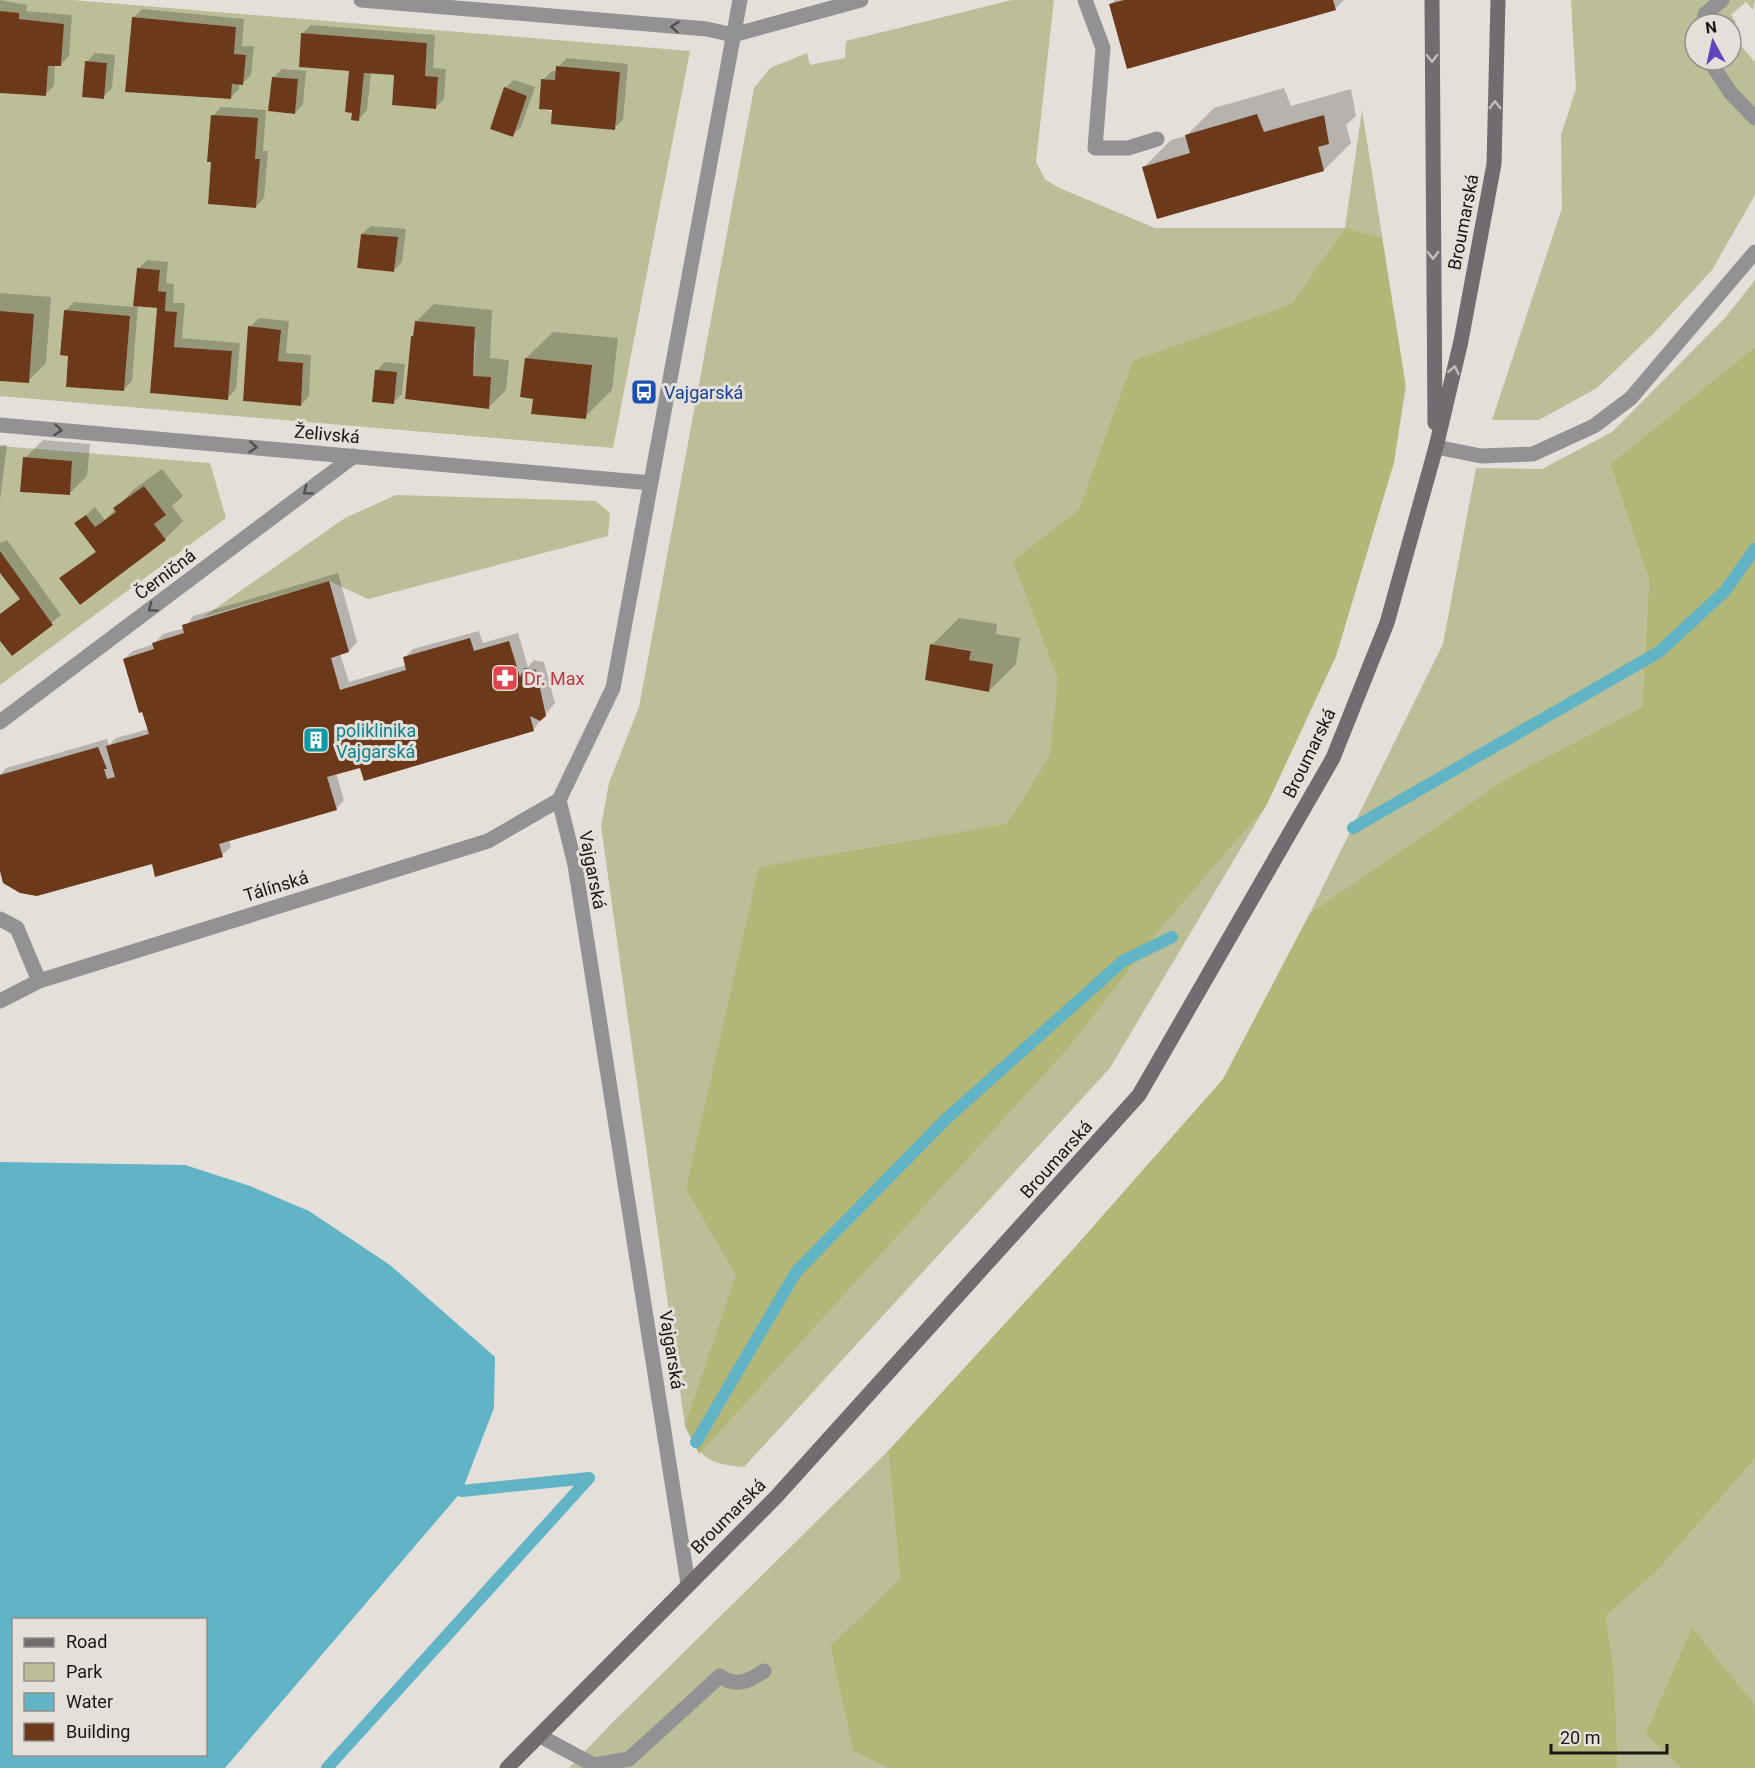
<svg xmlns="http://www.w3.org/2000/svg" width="1755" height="1768" font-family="Roboto,sans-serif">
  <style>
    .green { fill: #bbbe97; fill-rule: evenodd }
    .forest { fill: #b2b677 }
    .water { fill: #61b3c6; fill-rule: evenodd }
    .shadow { fill: #0003 }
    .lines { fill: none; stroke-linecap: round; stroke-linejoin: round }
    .stream { stroke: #61b3c6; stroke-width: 12 }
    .building { fill: #6c391a }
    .lane { stroke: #949194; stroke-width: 15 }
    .street { stroke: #949194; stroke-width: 15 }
    .secondary { stroke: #706c6f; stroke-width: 15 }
    .oneway { stroke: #504e4e }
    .oneway2 { stroke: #c1bcb9 }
    .labels { text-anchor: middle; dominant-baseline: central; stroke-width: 6; stroke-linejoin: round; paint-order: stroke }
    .street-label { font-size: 18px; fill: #191715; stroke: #e4dfd9 }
    .transit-label { font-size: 18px; fill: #164399; stroke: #e4dfd9; text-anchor: start }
    .health-label { font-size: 18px; fill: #be3a42; stroke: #e4dfd9; text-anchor: start }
    .culture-label { font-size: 18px; fill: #0d838f; stroke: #e4dfd9; text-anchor: start }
  </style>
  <rect width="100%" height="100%" fill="#e4dfd9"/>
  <path class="green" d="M 0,0 L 72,0 L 690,51 L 613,448 L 0,396 L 0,381 L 29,382 L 34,315 L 0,311 L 0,93 L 46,96 L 48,66 L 61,66 L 64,24 L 19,19 L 0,11 ZM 132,17 L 236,27 L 234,54 L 246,55 L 243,85 L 232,84 L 231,99 L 125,92 ZM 301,33 L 427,43 L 425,76 L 438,77 L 436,109 L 392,105 L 394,75 L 364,73 L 359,120 L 351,120 L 352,113 L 345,112 L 349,71 L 299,67 ZM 85,61 L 107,63 L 104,99 L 82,97 ZM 557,66 L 620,72 L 615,130 L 539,108 L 541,79 L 555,80 ZM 272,77 L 298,79 L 295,114 L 269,111 ZM 504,88 L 527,96 L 513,137 L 490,129 ZM 258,118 L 255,159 L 260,160 L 256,208 L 208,204 L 211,162 L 207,162 ZM 361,234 L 398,237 L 394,272 L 357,268 ZM 137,268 L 160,270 L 158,291 L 166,292 L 165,311 L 177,312 L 174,347 L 232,351 L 228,399 L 150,393 L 157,308 L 133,306 ZM 64,310 L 130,316 L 124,391 L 66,387 L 68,356 L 60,354 ZM 415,321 L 444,324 L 476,341 L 473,376 L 491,378 L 489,409 L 405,399 L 411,336 L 413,336 ZM 249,327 L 281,330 L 278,361 L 303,363 L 301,406 L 243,401 ZM 525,358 L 592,365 L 586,419 L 531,413 L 533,399 L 520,397 ZM 375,371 L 397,372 L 394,404 L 372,402 Z
    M 1012,0 L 1054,0 L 1036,162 L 1045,179 L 1057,187 L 1155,228 L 1345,228 L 1362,110 L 1406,387 L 1394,462 L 1336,656 L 1266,806 L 1110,1068 L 744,1467 C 707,1464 701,1458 685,1426 L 601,826 L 609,783 L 639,707 L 754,88 L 770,68 L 807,53 L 810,65 L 845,58 L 846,41 ZM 930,644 L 971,650 L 969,660 L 993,664 L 989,692 L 925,680 Z
    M 1571,0 L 1755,0 L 1753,10 L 1746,2 L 1731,15 L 1736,22 L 1731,27 L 1731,24 L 1695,24 L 1695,60 L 1731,60 L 1731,34 L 1755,62 L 1755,195 L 1712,270 L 1654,333 L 1597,388 L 1539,420 L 1492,420 L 1562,208 L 1561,135 L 1576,89 Z
    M 1755,280 L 1755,347 L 1610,464 L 1649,580 L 1642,707 L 1510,776 L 1310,913 L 1443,644 L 1476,468 L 1542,469 L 1612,432 L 1725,318 Z
    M 0,446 L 210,463 L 226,518 L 0,685 L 0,641 L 12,656 L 53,625 L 0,551 ZM 23,457 L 72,461 L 70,495 L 20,492 ZM 144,486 L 165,515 L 154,524 L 166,540 L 80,605 L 59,578 L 96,552 L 74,523 L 86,515 L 95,527 L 116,512 L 114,508 Z
    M 396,495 L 596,501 L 610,513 L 608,536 L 368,599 L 329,581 L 203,617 L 345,518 Z
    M 0,573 L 20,599 L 0,614 Z
    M 888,1451 L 900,1578 L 830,1646 L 853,1751 L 888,1768 L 569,1768 L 612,1723 Z
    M 1755,1459 L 1755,1705 L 1692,1629 L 1645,1734 L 1681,1768 L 1618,1768 L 1614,1671 L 1606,1616 L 1657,1571 Z"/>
  <path class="forest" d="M 1345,228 L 1382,238 L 1405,383 L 1394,462 L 1336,656 L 1266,806 L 1165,923 L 1069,1047 L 699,1454 L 685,1426 L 736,1275 L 686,1189 L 759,867 L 1007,824 L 1050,756 L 1058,679 L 1013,561 L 1079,510 L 1133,361 L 1292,304 Z
    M 1755,347 L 1755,1459 L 1657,1571 L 1606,1616 L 1614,1671 L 1618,1768 L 888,1768 L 853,1751 L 830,1646 L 900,1578 L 888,1451 L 1068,1255 L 1223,1079 L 1310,913 L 1510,776 L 1642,707 L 1649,580 L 1610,464 Z
    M 1692,1628 L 1755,1705 L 1755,1768 L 1681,1768 L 1645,1734 Z"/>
  <path class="water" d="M 0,1162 L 185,1165 L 250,1186 L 309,1211 L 390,1265 L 495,1357 L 494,1408 L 462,1491 L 225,1768 L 0,1768 ZM 14,1620 L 206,1620 L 206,1754 L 14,1754 Z"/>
  <path class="shadow" d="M 0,0 L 27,5 L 26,11 L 72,15 L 69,56 L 60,65 L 55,65 L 54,86 L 45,94 L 0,91 Z
    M 1115,0 L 1344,0 L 1335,9 L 1110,5 Z
    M 142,9 L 244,19 L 242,46 L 254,46 L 251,75 L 243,83 L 239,83 L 239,89 L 230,98 L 133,18 Z
    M 311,25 L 435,35 L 433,68 L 446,69 L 444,99 L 435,108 L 396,74 L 371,72 L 367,110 L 359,119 L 351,70 L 303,33 Z
    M 95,53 L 115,55 L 112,88 L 103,97 L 87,62 Z
    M 567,58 L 628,64 L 623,120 L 614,128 L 543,80 L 552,71 L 557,71 L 558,67 Z
    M 282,69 L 306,71 L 303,104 L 295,113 L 273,78 Z
    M 514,80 L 535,87 L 521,127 L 512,135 L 505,88 Z
    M 1284,88 L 1291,106 L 1351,89 L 1356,116 L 1346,125 L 1351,143 L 1324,170 L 1144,167 L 1171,140 L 1186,136 L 1214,108 Z
    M 221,107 L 266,110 L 263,151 L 268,151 L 264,198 L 256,207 L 213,161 L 213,116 Z
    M 371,226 L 406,229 L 402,262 L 393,271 L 362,234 Z
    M 147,260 L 168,262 L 166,283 L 174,284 L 173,303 L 185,303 L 182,338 L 240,343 L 236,389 L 228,398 L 152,392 L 158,307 L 138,305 L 132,381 L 123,390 L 70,354 L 65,311 L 74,302 L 134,307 L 138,269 Z
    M 0,293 L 51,297 L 46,363 L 28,381 L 0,379 Z
    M 434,304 L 492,310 L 490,358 L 509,360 L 506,390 L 488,408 L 412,337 L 415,334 L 416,322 Z
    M 259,318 L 289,321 L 286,353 L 311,355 L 309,396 L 301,405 L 250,327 Z
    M 553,332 L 618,338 L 612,390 L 585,417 L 535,398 L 526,358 Z
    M 385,362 L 405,364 L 402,394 L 393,403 L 376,371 Z
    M 43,440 L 90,444 L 87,476 L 69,494 L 25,458 Z
    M 0,445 L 7,445 L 0,500 Z
    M 162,469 L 183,496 L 172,506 L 183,521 L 165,539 L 61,578 L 96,551 L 76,524 L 95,507 L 105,520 L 133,490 Z
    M 7,540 L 61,615 L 13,654 L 0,638 L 0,614 L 21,598 L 0,571 L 0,543 Z
    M 338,573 L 357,642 L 349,651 L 340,654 L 349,682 L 406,665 L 404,658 L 413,649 L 479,631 L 483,643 L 518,633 L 528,667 L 534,660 L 544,662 L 555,703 L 533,730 L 336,773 L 344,800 L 336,809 L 229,840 L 231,847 L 222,855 L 153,862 L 0,865 L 0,775 L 6,768 L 107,739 L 109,745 L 116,738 L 149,729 L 124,659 L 133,651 L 154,644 L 163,634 L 185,628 L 193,616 Z
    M 959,618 L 997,624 L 996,634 L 1020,638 L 1016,664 L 989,691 L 932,645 Z"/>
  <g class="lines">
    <path class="stream" d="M 1353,828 L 1659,652 L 1725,591 L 1755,549
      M 696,1442 L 796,1272 L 946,1119 L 1123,961 L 1172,937
      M 462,1491 L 589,1478
      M 327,1768 L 589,1478"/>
  </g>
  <path class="building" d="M 1124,0 L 1333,0 L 1336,10 L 1127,69 L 1109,4 Z
    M 0,11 L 19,13 L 19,19 L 64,24 L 61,66 L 48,66 L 46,96 L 0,93 Z
    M 132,17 L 236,27 L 234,54 L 246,55 L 243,85 L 232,84 L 231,99 L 125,92 Z
    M 301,33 L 427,43 L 425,76 L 438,77 L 436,109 L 392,105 L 394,75 L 364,73 L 359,121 L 351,120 L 352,113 L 345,112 L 349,71 L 299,67 Z
    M 85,61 L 107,63 L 104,99 L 82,97 Z
    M 556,66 L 620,72 L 615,130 L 551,124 L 552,110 L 539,109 L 541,79 L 555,80 Z
    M 272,77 L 298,79 L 295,114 L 268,111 Z
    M 504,87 L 527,96 L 513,137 L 490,129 Z
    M 1257,114 L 1264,132 L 1324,115 L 1329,144 L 1318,147 L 1324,171 L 1157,219 L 1142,167 L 1190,153 L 1185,135 Z
    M 211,115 L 258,118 L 255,159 L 260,159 L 256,208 L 208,204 L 211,162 L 207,162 Z
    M 361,234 L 398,237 L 394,272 L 357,268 Z
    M 137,268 L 160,270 L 158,291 L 166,292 L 165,311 L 177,312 L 174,347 L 232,351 L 228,400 L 150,393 L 157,308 L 133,306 Z
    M 64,310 L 130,316 L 124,391 L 66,387 L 68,356 L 60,355 Z
    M 0,311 L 34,314 L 29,383 L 0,381 Z
    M 415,321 L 475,327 L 473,376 L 491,377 L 489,409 L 405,399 L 411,336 L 413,336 Z
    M 248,326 L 281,330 L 278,361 L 303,363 L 301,406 L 243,401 Z
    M 525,358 L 592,365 L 586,419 L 531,414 L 533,399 L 520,397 Z
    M 375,370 L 397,372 L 394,404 L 372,402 Z
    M 23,457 L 72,461 L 70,495 L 20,492 Z
    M 144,486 L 166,515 L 154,524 L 166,540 L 80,605 L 59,578 L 96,552 L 74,523 L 86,515 L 95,527 L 116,512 L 113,508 Z
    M 0,551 L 53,625 L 12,656 L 0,641 L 0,614 L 20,599 L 0,573 Z
    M 329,581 L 349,652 L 331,658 L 340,690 L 406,670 L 403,657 L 470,638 L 474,651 L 509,641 L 520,677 L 524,668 L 536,670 L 546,716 L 540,721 L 530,716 L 534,731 L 364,781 L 360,768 L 327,777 L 337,810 L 219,844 L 223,857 L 155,877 L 152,864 L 37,896 L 20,893 L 3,883 L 0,871 L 0,775 L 98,747 L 107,769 L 104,769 L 107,779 L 115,777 L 106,746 L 149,734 L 142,712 L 139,713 L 123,659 L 154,649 L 152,643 L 184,633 L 182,625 Z
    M 930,644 L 971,651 L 969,660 L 993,664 L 989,692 L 925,680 Z"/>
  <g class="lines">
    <path class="lane" d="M 1085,0 L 1103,48 L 1095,148 L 1128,148 L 1157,139
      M 1704,24 L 1705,14 L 1722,0
      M 1709,60 L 1730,92 L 1755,118
      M 1436,447 L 1481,456 L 1533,454 L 1594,426 L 1631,398 L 1755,252
      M 540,1736 L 594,1765 L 629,1759 L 720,1676 C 736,1688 749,1681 764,1671"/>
    <path class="street" d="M 361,0 L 707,29 L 733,35 L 861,0
      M 0,425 L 651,483
      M 0,722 L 354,456
      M 0,919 L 17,928 L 39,981
      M 0,1001 L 39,981 L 488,841 L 559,800
      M 688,1584 L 575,865 L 559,800 L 613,688 L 740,0"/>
    <path class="secondary" d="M 1432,0 L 1435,423
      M 507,1768 L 776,1497 L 1139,1095 L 1333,758 L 1387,623 L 1436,447 L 1461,341 L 1494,164 L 1498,0"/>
  </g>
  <defs><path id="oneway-chevron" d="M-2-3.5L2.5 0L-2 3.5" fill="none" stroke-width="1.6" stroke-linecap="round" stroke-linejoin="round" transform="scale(1.5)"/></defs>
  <g class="oneway">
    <use href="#oneway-chevron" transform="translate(675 27) rotate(-175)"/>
    <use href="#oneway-chevron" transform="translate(58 430) rotate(5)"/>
    <use href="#oneway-chevron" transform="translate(253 447) rotate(5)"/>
    <use href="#oneway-chevron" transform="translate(307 491) rotate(143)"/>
    <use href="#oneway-chevron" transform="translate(152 608) rotate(143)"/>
  </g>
  <g class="oneway2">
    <use href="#oneway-chevron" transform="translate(1432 58) rotate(90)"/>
    <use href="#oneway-chevron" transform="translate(1495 105) rotate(-89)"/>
    <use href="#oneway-chevron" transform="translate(1433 255) rotate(89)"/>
    <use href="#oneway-chevron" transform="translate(1454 370) rotate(-77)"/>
  </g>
  <defs>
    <symbol id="bus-square" viewBox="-11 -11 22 22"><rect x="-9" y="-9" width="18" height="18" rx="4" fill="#1a4fb4" stroke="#e4dfd9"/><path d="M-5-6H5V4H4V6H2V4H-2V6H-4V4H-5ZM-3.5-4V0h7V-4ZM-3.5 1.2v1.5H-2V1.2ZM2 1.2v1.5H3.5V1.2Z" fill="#fff"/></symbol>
    <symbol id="pharmacy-square" viewBox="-11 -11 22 22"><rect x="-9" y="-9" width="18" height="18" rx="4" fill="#e0444e" stroke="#e4dfd9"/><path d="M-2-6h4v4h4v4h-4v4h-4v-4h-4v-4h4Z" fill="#fff"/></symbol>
    <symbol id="building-square" viewBox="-11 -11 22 22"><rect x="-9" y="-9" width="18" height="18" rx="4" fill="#0f9aa8" stroke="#e4dfd9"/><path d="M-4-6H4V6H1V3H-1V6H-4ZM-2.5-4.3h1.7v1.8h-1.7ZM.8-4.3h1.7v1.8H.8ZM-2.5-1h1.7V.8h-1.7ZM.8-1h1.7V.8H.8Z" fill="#fff"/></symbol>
  </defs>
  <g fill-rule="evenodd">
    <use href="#bus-square" x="629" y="377" width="30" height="30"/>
    <use href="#pharmacy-square" x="490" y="663" width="30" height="30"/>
    <use href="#building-square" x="301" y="725" width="30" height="30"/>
  </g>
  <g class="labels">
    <g class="street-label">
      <text transform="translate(1463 222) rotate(-79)">Broumarská</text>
      <text transform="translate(327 434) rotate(5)">Želivská</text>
      <text transform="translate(165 574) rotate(-37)">Černičná</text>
      <text transform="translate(1309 753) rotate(-64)">Broumarská</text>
      <text transform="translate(593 870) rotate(79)">Vajgarská</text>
      <text transform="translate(276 886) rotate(-17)">Tálínská</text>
      <text transform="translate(1056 1159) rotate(-48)">Broumarská</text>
      <text transform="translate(672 1350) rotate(81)">Vajgarská</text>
      <text transform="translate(728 1516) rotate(-45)">Broumarská</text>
    </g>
    <g class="transit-label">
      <text x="664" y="392">Vajgarská</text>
    </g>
    <g class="health-label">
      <text x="524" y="678">Dr. Max</text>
    </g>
    <g class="culture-label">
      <text x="336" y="730">poliklinika<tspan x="336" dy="21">Vajgarská</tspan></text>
    </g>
  </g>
  <rect x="12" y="1618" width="195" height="138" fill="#e4dfd9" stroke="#938f8b" stroke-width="1.5"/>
  <rect x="24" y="1638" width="30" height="9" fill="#706c6f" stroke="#938f8b" stroke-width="1.5"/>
  <text x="66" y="1648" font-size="18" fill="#191715">Road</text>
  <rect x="24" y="1663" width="30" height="18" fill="#bbbe97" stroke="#938f8b" stroke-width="1.5"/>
  <text x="66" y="1678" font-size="18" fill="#191715">Park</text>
  <rect x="24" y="1693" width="30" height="18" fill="#61b3c6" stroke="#938f8b" stroke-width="1.5"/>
  <text x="66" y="1708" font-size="18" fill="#191715">Water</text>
  <rect x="24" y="1723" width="30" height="18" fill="#6c391a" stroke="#938f8b" stroke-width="1.5"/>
  <text x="66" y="1738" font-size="18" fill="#191715">Building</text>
  <g transform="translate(1713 42) rotate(352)"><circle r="28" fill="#e4dfd9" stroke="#938f8b" stroke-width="1.5"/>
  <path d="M0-4.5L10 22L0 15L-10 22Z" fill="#6143bc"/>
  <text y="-9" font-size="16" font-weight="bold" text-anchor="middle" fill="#191715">N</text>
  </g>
  <path d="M1551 1744v9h116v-9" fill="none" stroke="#191715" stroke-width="3"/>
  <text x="1560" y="1744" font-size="18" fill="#191715" stroke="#e4dfd9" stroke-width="4.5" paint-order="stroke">20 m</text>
</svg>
